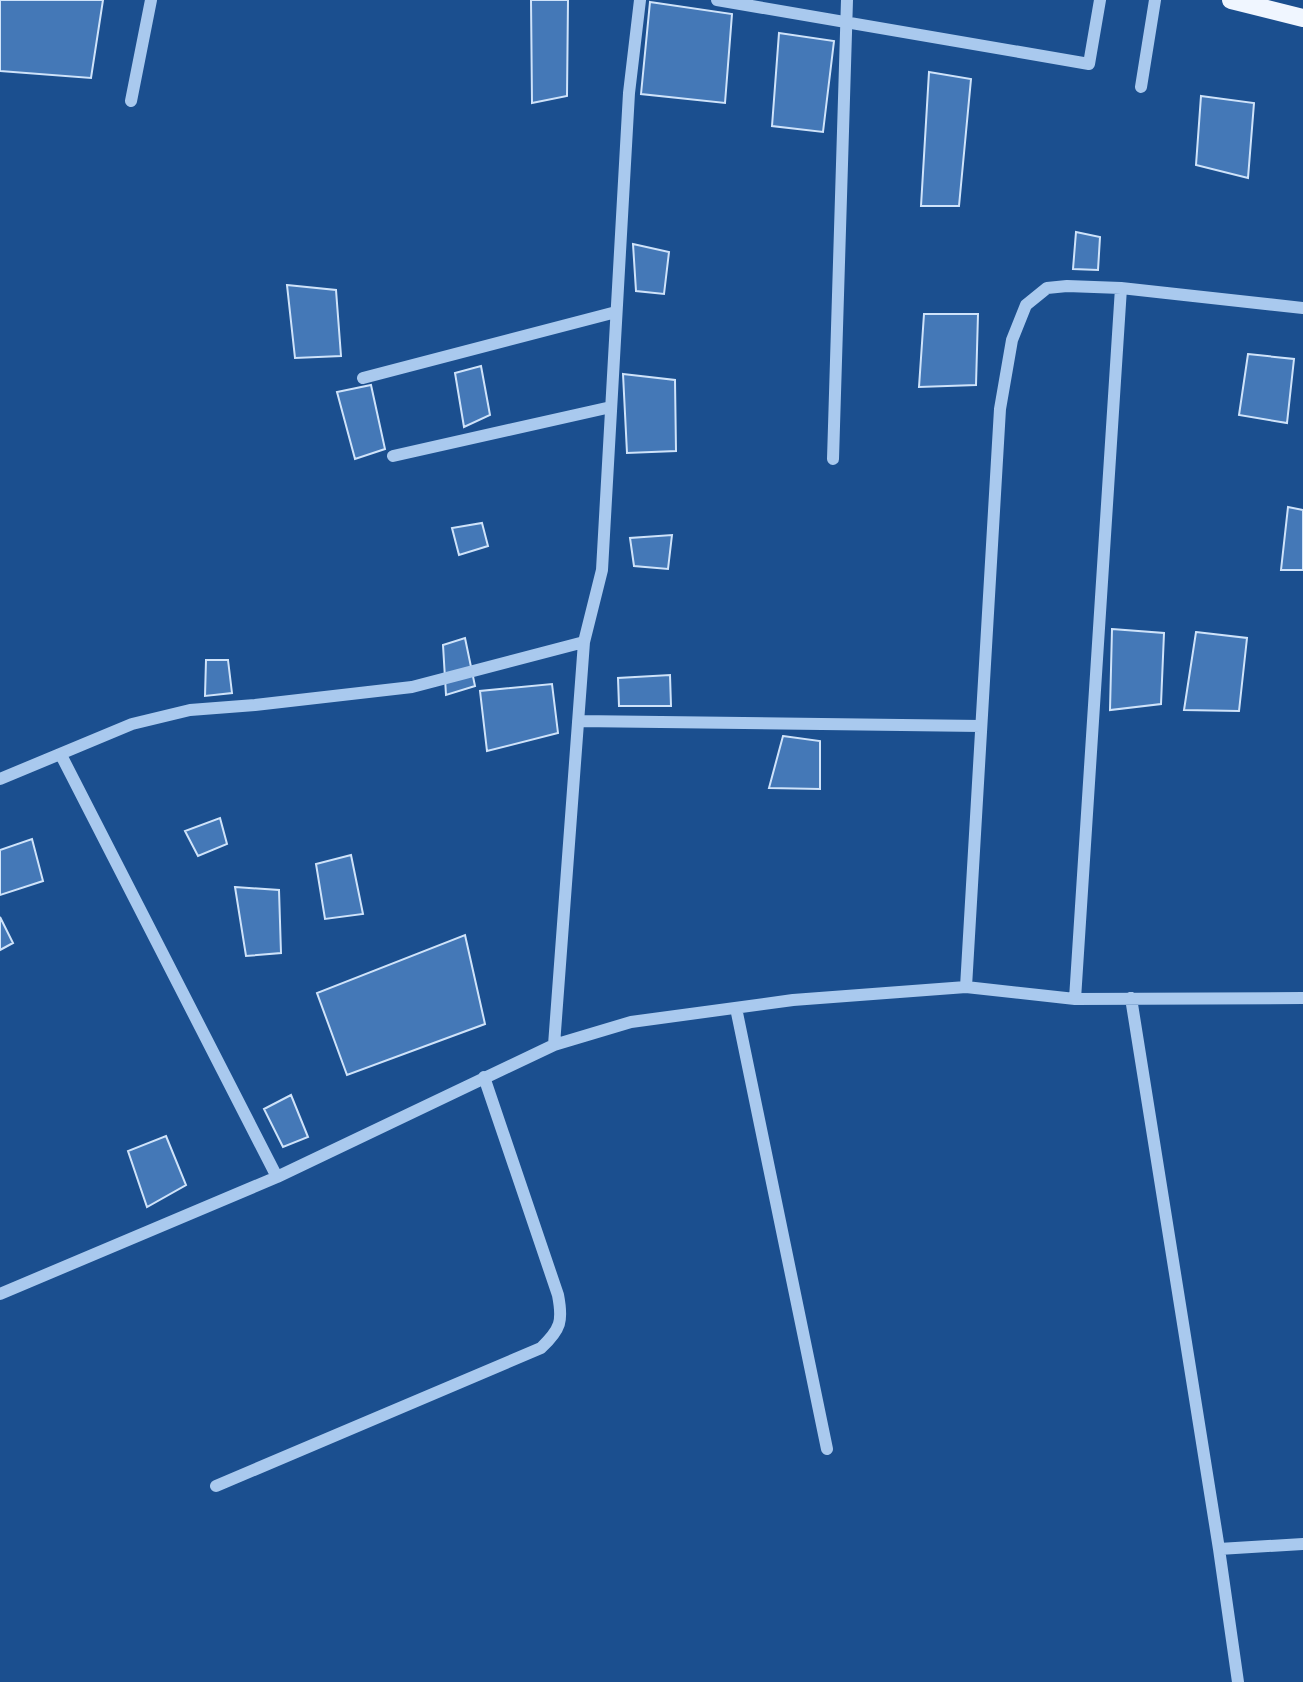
<svg xmlns="http://www.w3.org/2000/svg" width="1303" height="1682" font-family="Karla,sans-serif">
  <style>
    .building { fill: #4478b7; stroke: #cfe3fa; stroke-width: 2 }
    .lines { fill: none; stroke-linecap: round; stroke-linejoin: round }
    .minor { stroke: #a9c9ee; stroke-width: 12 }
    .major { stroke: #f0f6ff; stroke-width: 18 }
  </style>
  <rect width="100%" height="100%" fill="#1b4f8f"/>
  <path class="building" d="M 0,0 L 103,0 L 91,78 L 0,71 Z
    M 531,0 L 568,0 L 567,96 L 532,103 Z
    M 650,2 L 732,14 L 725,103 L 641,94 Z
    M 779,33 L 834,41 L 823,132 L 772,126 Z
    M 929,72 L 971,79 L 959,206 L 921,206 Z
    M 1201,96 L 1254,103 L 1248,178 L 1196,165 Z
    M 1076,232 L 1100,237 L 1098,270 L 1073,269 Z
    M 633,244 L 669,252 L 664,294 L 636,291 Z
    M 287,285 L 336,290 L 341,356 L 295,358 Z
    M 924,314 L 978,314 L 976,385 L 919,387 Z
    M 1248,354 L 1294,359 L 1287,423 L 1239,415 Z
    M 481,366 L 490,415 L 464,427 L 455,373 Z
    M 623,374 L 675,380 L 676,451 L 627,453 Z
    M 371,385 L 385,449 L 355,459 L 337,392 Z
    M 1288,507 L 1303,510 L 1303,570 L 1281,570 Z
    M 482,523 L 488,546 L 459,555 L 452,528 Z
    M 672,535 L 668,569 L 634,566 L 630,538 Z
    M 1112,629 L 1164,633 L 1161,704 L 1110,710 Z
    M 1196,632 L 1247,638 L 1239,711 L 1184,710 Z
    M 465,638 L 475,686 L 446,695 L 443,645 Z
    M 206,660 L 228,660 L 232,693 L 205,696 Z
    M 670,675 L 671,706 L 619,706 L 618,678 Z
    M 552,684 L 558,733 L 487,751 L 480,691 Z
    M 783,736 L 820,741 L 820,789 L 769,788 Z
    M 220,818 L 227,844 L 198,856 L 185,831 Z
    M 32,839 L 43,881 L 0,895 L 0,850 Z
    M 351,855 L 363,914 L 325,919 L 316,864 Z
    M 235,887 L 279,890 L 281,953 L 246,956 Z
    M 0,917 L 13,943 L 0,950 Z
    M 465,935 L 485,1024 L 347,1075 L 317,993 Z
    M 291,1095 L 308,1137 L 283,1147 L 264,1109 Z
    M 166,1136 L 186,1185 L 147,1207 L 128,1151 Z"/>
  <g class="lines">
    <path class="minor" d="M 717,0 L 1089,64 L 1100,0
      M 1141,87 L 1155,0
      M 131,101 L 151,0
      M 363,378 L 616,312
      M 393,456 L 611,407
      M 833,459 L 847,0
      M 578,721 L 981,726
      M 61,755 L 277,1177
      M 0,779 L 132,724 L 190,710 L 255,705 L 412,687 L 584,642
      M 966,987 L 1000,409 L 1012,340 L 1026,305 L 1047,288 L 1067,286 L 1121,288 L 1303,308
      M 1131,998 L 1219,1549 L 1238,1682
      M 1075,999 L 1121,288
      M 736,1008 L 827,1449
      M 554,1045 L 584,642 L 602,570 L 629,93 L 640,0
      M 0,1294 L 277,1177 L 554,1045 L 631,1022 L 793,1000 L 966,987 L 1075,999 L 1303,998
      M 216,1486 L 541,1348 C 561,1329 563,1321 558,1295 L 484,1077
      M 1219,1549 L 1303,1544"/>
    <path class="major" d="M 1231,0 L 1303,18"/>
  </g>
</svg>
